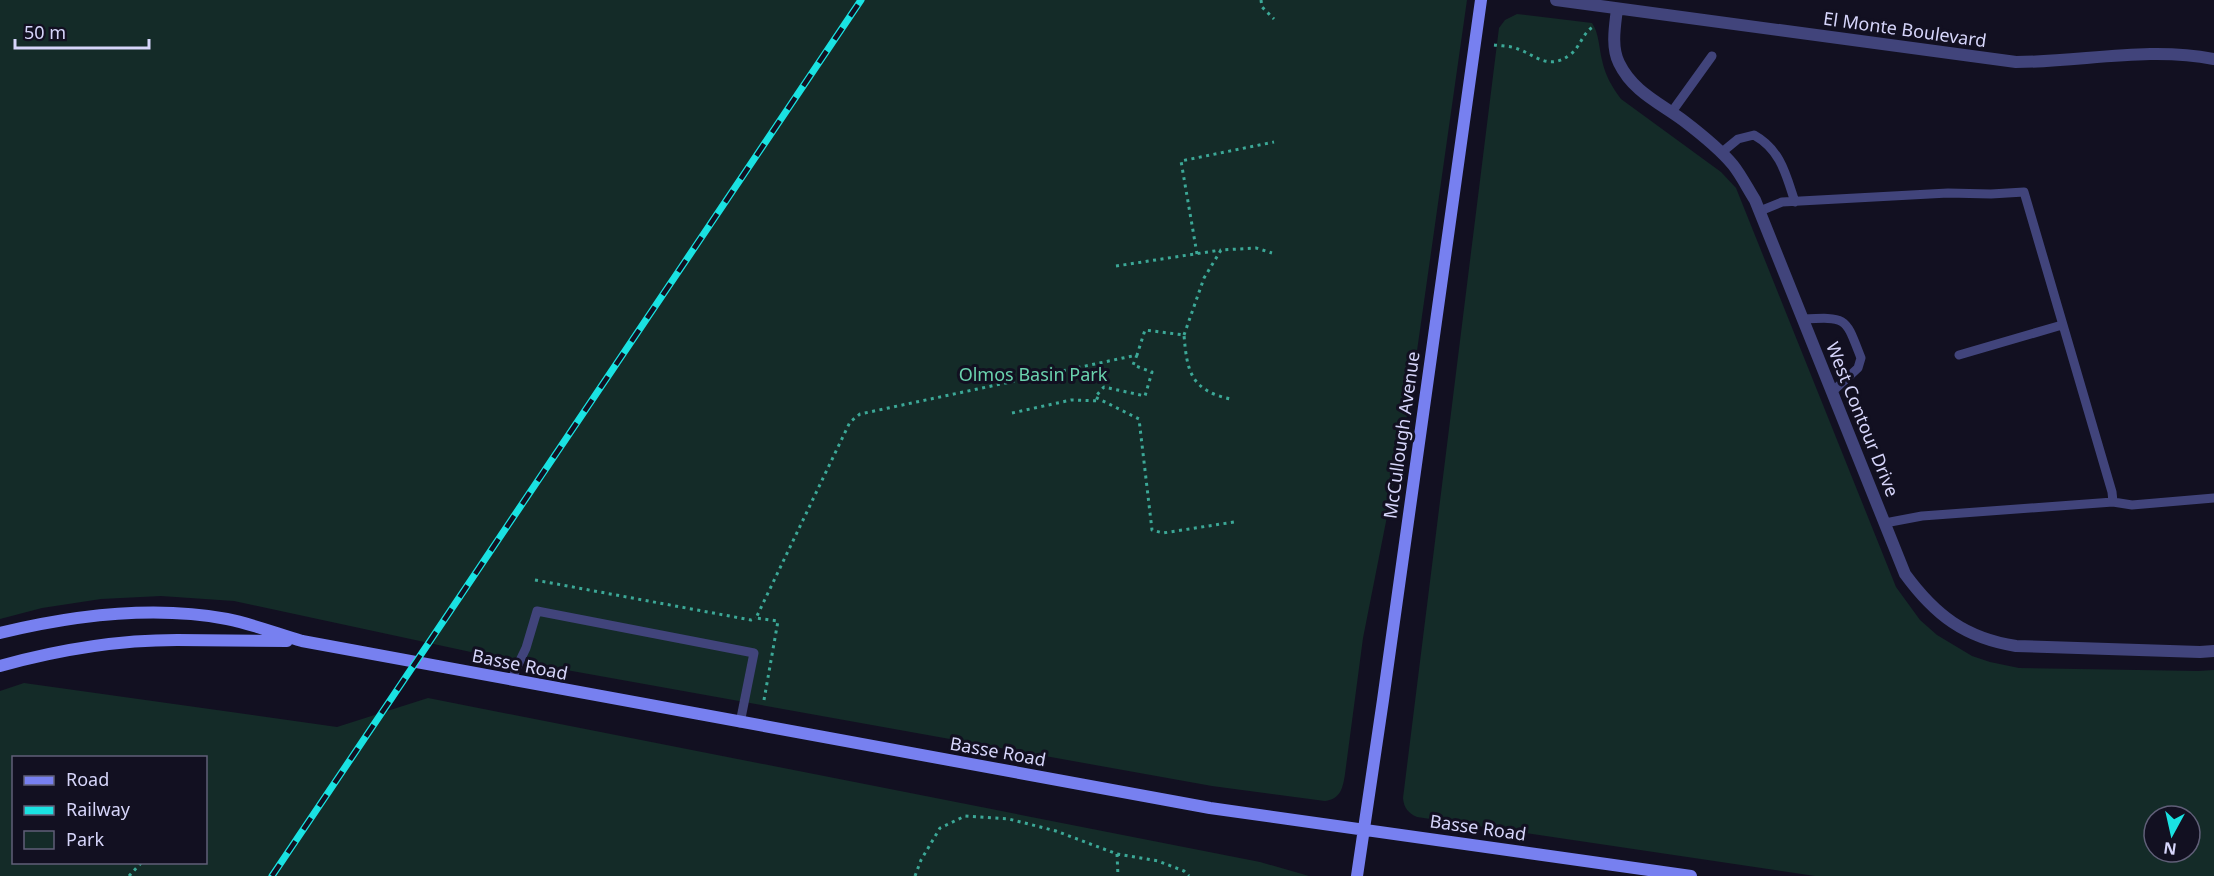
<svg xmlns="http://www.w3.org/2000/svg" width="2214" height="876" font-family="'Noto Sans',sans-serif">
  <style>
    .green { fill: #142b28; fill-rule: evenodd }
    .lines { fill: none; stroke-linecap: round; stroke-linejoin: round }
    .path { stroke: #3ca897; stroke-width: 3; stroke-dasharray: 3 4.5; stroke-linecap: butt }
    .lane { stroke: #41447b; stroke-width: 9 }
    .street { stroke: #41447b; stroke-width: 12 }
    .secondary { stroke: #7780f0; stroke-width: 12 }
    .rail-casing { stroke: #1ae2e2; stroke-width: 7 }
    .rail { stroke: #121021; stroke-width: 4.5; stroke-dasharray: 14; stroke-linecap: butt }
    .labels { text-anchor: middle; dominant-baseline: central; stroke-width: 6; stroke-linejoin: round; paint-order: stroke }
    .street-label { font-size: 18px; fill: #d6d5fa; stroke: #121021 }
    .park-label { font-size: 18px; fill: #6ad2ae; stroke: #121021 }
  </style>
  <rect width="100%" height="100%" fill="#121021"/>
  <path class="green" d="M 0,0 L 1467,0 L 1410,400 L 1363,638 L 1345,774 C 1343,787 1341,799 1325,801 L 1212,786 L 494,657 L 234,601 L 161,596 L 101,599 L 42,608 L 0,619 Z
    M 1517,14 L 1592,23 C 1599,33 1599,48 1602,60 C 1605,75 1612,87 1621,99 L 1721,172 L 1736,188 L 1896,587 L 1920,620 L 1937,635 L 1972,656 L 1990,662 L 2019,668 L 2198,671 L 2214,670 L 2214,876 L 1815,876 L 1417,817 C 1408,813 1404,808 1403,798 L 1499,28 L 1505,20 ZM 2154,816 L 2190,816 L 2190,852 L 2154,852 Z
    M 24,683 L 337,727 L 428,698 L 1260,862 L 1309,876 L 0,876 L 0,691 ZM 14,758 L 206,758 L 206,862 L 14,862 Z"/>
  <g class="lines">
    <path class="path" d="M 1261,0 L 1262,7 L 1274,19
      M 1494,45 C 1502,46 1511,46 1518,49 C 1537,56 1549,71 1571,54 C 1581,46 1583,31 1595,26
      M 1197,254 L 1181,161 L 1274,142
      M 1116,266 L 1221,250
      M 1184,335 L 1204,278 L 1221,250 L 1256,248 L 1272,253
      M 1137,355 L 1133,365 L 1152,372 L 1145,396 L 1104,387 L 1095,397 L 1139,419 L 1152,530 L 1163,533 L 1234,522
      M 1012,413 L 1071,400 L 1100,401
      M 535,580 L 751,620 L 756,618
      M 764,700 L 778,621 L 756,618 L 850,422 L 860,414 L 1137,355 L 1145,330 L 1184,335 C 1187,372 1191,390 1230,399
      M 1117,854 L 1118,876
      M 129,876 L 142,862
      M 915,876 L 921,860 L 940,828 L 965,816 L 1009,819 L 1056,831 L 1117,854 L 1158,861 L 1184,871 L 1189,876"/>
    <path class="lane" d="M 1671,113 L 1712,56
      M 1721,153 L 1738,139 L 1754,135 C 1781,150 1786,175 1795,202
      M 1760,211 L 1782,202 L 1948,193 L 1991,194 L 2024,192 L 2112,492 L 2113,502 L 1922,516 L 1885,523
      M 1803,319 C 1848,317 1845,317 1861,358 L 1858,368 L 1832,392
      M 1959,355 L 2062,325
      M 2113,502 L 2132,505 L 2214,498
      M 513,681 L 515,671 L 526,648 L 537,611 L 754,653 L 740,723"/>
    <path class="street" d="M 1556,0 L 2016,62 C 2082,62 2148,46 2214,59
      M 1617,9 C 1615,26 1611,47 1619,63 C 1633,92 1660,103 1684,121 C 1701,134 1719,148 1733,165 C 1741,175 1748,189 1755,200 L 1905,574 C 1935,615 1965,638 2016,646 L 2200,652 L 2214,651"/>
    <path class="secondary" d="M 0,633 C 74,615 152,605 227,619 C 252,624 278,634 302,641 L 1210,808 L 1691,876
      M 0,666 C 57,650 118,640 177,640 C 214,640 251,641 287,641
      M 1357,876 L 1383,700 L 1481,0"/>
    <defs>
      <path id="rail" d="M 272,876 L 861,0"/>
    </defs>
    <use href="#rail" class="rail-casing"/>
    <use href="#rail" class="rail"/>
  </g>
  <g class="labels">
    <g class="street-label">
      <text transform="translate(1905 29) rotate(8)">El Monte Boulevard</text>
      <text transform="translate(1863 419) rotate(68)">West Contour Drive</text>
      <text transform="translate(1401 435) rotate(-82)">McCullough Avenue</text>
      <text transform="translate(520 664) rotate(11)">Basse Road</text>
      <text transform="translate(998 751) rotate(10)">Basse Road</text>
      <text transform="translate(1478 827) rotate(8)">Basse Road</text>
    </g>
    <g class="park-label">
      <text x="1033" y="374">Olmos Basin Park</text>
    </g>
  </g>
  <rect x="12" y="756" width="195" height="108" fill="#121021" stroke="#605f78" stroke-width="1.5"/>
  <rect x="24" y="776" width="30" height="9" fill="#7780f0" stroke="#605f78" stroke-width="1.5"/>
  <text x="66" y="786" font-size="18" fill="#d6d5fa">Road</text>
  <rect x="24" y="806" width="30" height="9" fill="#1ae2e2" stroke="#605f78" stroke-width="1.5"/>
  <text x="66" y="816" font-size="18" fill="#d6d5fa">Railway</text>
  <rect x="24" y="831" width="30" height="18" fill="#142b28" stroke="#605f78" stroke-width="1.5"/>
  <text x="66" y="846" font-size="18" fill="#d6d5fa">Park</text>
  <g transform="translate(2172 834) rotate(188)"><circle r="28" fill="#121021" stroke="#605f78" stroke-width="1.5"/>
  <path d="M0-4.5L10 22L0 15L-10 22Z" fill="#1ae2e2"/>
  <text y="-9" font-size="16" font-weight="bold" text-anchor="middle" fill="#d6d5fa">N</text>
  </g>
  <path d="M15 39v9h134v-9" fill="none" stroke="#d6d5fa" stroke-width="3"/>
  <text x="24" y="39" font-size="18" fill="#d6d5fa" stroke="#121021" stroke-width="4.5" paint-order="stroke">50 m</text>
</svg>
